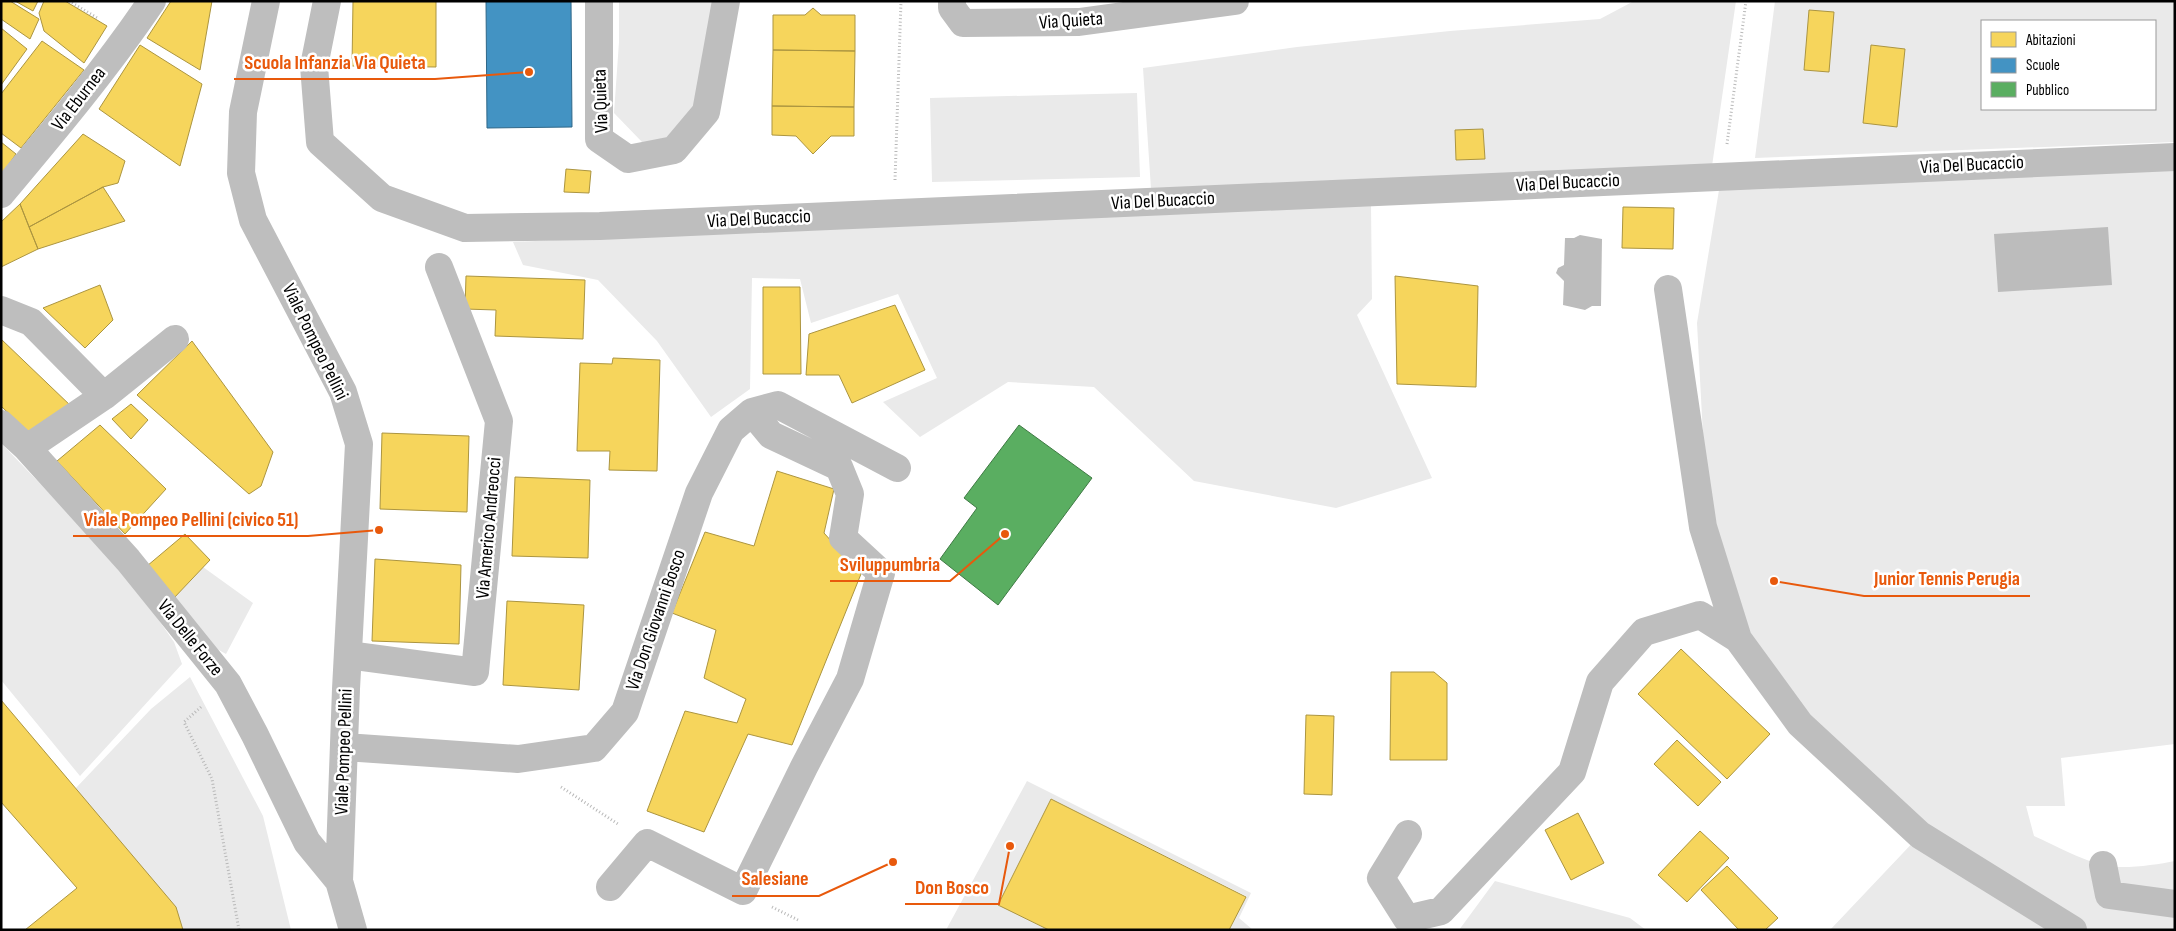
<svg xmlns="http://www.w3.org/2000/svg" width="2176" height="931" font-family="'Sofia Sans Condensed',sans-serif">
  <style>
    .green { fill: #eaeaea; fill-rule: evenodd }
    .water { fill: #bcbcbc }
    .homes { fill: #f6d55c; stroke: #ac9540 }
    .schools { fill: #4393c3; stroke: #2f6788 }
    .public { fill: #5aae61; stroke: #3f7a44 }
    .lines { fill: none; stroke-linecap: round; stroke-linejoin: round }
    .path { stroke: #b8b8b8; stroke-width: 3; stroke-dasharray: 1 2.5; stroke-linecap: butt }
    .minor { stroke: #bebebe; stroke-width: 28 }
    .labels { text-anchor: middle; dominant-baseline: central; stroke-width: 5; stroke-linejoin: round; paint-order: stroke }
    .street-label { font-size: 19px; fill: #000; stroke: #fff }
    .leader { fill: none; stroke: #e8590c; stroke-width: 2 }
    .callout-dot { fill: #e8590c; stroke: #fff; stroke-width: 2 }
    .callout-label { font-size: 20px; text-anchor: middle; font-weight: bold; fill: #e8590c; stroke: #fff; stroke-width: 5; stroke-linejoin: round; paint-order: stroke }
  </style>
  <rect width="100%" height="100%" fill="#fff"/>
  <path class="green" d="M 619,1 L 719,1 L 696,105 L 672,141 L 642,142 L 614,113 L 619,42 Z
    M 1634,1 L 1736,1 L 1712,166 L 1151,189 L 1143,68 L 1297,47 L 1450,31 L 1600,19 Z
    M 1775,1 L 2175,1 L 2175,142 L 1755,158 ZM 1982,21 L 2155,21 L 2155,109 L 1982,109 Z
    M 1137,93 L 1140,177 L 932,182 L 930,98 Z
    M 2175,169 L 2175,744 L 2061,758 L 2065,806 L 2026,806 L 2034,836 C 2056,846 2078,858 2102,865 C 2121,870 2155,865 2175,861 L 2175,930 L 1830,930 L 1920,835 L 1750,655 L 1709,547 L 1697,323 L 1720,184 Z
    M 1371,204 L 1372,299 L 1357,315 L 1432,478 L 1336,508 L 1194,481 L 1094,387 L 1008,382 L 920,437 L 883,402 L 937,378 L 898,294 L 811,323 L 800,279 L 752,278 L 750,389 L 711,417 L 657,341 L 598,280 L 523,265 L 513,242 Z
    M 1,443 L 126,573 L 174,642 L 182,664 L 80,776 L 1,680 Z
    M 203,567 L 253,603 L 226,654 L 217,649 L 173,599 Z
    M 190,677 L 263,816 L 291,930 L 183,930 L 175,907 L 75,789 L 151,709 Z
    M 1027,781 L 1251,893 L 1239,918 L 1253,930 L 1229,930 L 1246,896 L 1051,799 L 998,904 L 1049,930 L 946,930 Z
    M 1495,881 L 1630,918 L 1646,930 L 1459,930 Z"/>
  <path class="water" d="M 2108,227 L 2112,285 L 1998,292 L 1994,234 Z
    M 1580,235 L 1602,239 L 1601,306 L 1592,306 L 1585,310 L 1563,305 L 1564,281 L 1556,273 L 1558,268 L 1564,265 L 1565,238 L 1574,238 Z"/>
  <path class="homes" d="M 1,1 L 10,1 L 39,19 L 30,39 L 1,19 Z
    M 15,1 L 38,1 L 33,11 Z
    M 44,1 L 65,1 L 107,26 L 84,63 L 44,31 L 39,13 Z
    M 171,1 L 212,1 L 200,70 L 147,38 Z
    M 353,1 L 436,1 L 436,67 L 352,66 Z
    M 813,8 L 821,15 L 855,15 L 855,51 L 773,50 L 773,15 L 805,15 Z
    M 1809,10 L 1834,12 L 1829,72 L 1804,70 Z
    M 1,28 L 27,49 L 1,85 Z
    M 42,41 L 84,70 L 21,148 L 1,133 L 1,94 Z
    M 140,45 L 202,84 L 180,166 L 99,109 Z
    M 1871,45 L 1905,49 L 1897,127 L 1863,123 Z
    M 773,50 L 855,51 L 854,107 L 772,106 Z
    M 772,106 L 854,107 L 854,136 L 831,136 L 813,154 L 796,136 L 772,135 Z
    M 1483,129 L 1485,159 L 1456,160 L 1455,130 Z
    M 83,134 L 125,161 L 118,183 L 103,187 L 29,227 L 20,204 Z
    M 1,142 L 16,154 L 3,173 L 1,171 Z
    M 566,169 L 591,171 L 589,193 L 564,192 Z
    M 103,187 L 125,221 L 38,249 L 29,227 Z
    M 20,204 L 38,249 L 1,267 L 1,222 Z
    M 1623,207 L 1674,208 L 1673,249 L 1622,248 Z
    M 466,276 L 585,280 L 583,339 L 495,336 L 496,310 L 465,309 Z
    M 1395,276 L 1478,286 L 1476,387 L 1397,384 Z
    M 100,285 L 113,320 L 85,348 L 43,308 Z
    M 763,287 L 800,287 L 801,374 L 763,374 Z
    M 895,305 L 925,370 L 852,403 L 839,375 L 806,375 L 809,334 Z
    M 1,339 L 72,407 L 32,436 L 1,406 Z
    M 192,341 L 273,452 L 261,486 L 249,494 L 137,395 Z
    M 613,358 L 660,360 L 657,471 L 609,470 L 610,451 L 577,451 L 580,363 L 612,364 Z
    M 131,404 L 148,420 L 131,439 L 112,419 Z
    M 100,425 L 166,489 L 125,534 L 57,461 Z
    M 382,433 L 469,436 L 467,512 L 380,509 Z
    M 777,471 L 834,489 L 824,533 L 861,574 L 792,745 L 748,734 L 704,832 L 647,811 L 685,711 L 737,723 L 746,699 L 704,678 L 716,630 L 672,613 L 705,532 L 754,546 Z
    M 515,477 L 590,480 L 588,558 L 512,556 Z
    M 185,534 L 210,560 L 173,599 L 147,566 Z
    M 375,559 L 461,565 L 459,644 L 372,641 Z
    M 507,601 L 584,605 L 579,690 L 503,685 Z
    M 1681,649 L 1770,734 L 1727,779 L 1638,694 Z
    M 1391,672 L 1434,672 L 1447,683 L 1447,760 L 1390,760 Z
    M 1,700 L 176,907 L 183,930 L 25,930 L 77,888 L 1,802 Z
    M 1306,715 L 1334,716 L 1332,795 L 1304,794 Z
    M 1677,740 L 1721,782 L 1698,806 L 1654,764 Z
    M 1051,799 L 1246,897 L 1229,930 L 1049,930 L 998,905 Z
    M 1578,813 L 1604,863 L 1571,880 L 1545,830 Z
    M 1700,831 L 1729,858 L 1687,902 L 1658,875 Z
    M 1727,866 L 1778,918 L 1765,930 L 1739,930 L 1701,890 Z"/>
  <path class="schools" d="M 486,1 L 571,1 L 572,127 L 487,128 Z"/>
  <path class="public" d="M 1019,425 L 1092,478 L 998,605 L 940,559 L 977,508 L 964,498 Z"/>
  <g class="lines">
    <path class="path" d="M 69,1 L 99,19
      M 1727,144 L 1746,1
      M 895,180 L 901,1
      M 201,707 L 184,722 L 212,779 L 239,930
      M 561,787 L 618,824
      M 772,907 L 800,921"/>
    <path class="minor" d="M 266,1 L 243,112 L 241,173 L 253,220 L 343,392 L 359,444 L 346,689 L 339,881 L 353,930
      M 327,1 L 314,66 L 320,142 L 382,198 L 465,228 L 600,226 L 2175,157
      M 599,1 L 599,139 L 628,159 L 674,150 L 706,112 L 726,1
      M 952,1 L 952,8 L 963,23 L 1079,22 L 1235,1
      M 1,194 C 53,132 106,69 152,1
      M 1668,289 L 1703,527 L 1738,639 L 1800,724 L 1920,835 L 2073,930
      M 1,310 L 31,322 L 104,396
      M 1,424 L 27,448 L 128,560 L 228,684 L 255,735 L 307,842 L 339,881
      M 27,448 L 104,396 L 175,339
      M 348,655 L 475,672 L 499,421 L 439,267
      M 345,747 L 518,759 L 594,748 L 625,712 L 699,493 L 731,430 L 752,412 L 778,405 L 897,468
      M 1408,834 L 1381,878 L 1407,919 L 1441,911 L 1572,772 L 1600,682 L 1644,632 L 1700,615 L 1738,639
      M 2103,865 L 2109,895 L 2175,904
      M 610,887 L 647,843 L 743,891 L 804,767 L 850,679 L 881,573 L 843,538 L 850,494 L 839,467 L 771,435 L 752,412"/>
  </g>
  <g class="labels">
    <g class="street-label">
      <text transform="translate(1071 21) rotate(-4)">Via Quieta</text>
      <text transform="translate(79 99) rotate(-52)">Via Eburnea</text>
      <text transform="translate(601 101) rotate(-92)">Via Quieta</text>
      <text transform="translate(1972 165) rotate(-3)">Via Del Bucaccio</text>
      <text transform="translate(1568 183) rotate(-3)">Via Del Bucaccio</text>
      <text transform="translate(1163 201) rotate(-3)">Via Del Bucaccio</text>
      <text transform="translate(759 219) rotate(-3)">Via Del Bucaccio</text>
      <text transform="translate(315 342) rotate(64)">Viale Pompeo Pellini</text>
      <text transform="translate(489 528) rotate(-85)">Via Americo Andreocci</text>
      <text transform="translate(656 620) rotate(-71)">Via Don Giovanni Bosco</text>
      <text transform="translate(190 638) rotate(51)">Via Delle Forze</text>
      <text transform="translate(344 752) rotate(-88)">Viale Pompeo Pellini</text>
    </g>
  </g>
  <path class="leader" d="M529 72L435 79H234M379 530L308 536H73M1005 534L950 581H830M1774 581L1864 596H2030M893 862L819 896H732M1010 846L999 904H905"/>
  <g class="callout-dot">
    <circle cx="529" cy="72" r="5"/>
    <circle cx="379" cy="530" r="5"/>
    <circle cx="1005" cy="534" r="5"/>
    <circle cx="1774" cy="581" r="5"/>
    <circle cx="893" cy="862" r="5"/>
    <circle cx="1010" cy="846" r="5"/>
  </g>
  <g class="callout-label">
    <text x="335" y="69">Scuola Infanzia Via Quieta</text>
    <text x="191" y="526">Viale Pompeo Pellini (civico 51)</text>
    <text x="890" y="571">Sviluppumbria</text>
    <text x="1947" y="585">Junior Tennis Perugia</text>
    <text x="775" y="885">Salesiane</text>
    <text x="952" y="894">Don Bosco</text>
  </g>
  <rect width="2176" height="931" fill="none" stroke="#000000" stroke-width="5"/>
  <rect x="1981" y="20" width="175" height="90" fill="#ffffff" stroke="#999999"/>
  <rect x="1991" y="32" width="25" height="15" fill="#f6d55c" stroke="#999999"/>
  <text x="2026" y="45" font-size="15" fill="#000000">Abitazioni</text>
  <rect x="1991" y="58" width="25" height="15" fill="#4393c3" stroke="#999999"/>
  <text x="2026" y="70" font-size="15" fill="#000000">Scuole</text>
  <rect x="1991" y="82" width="25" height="15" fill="#5aae61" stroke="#999999"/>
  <text x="2026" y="95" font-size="15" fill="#000000">Pubblico</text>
</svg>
